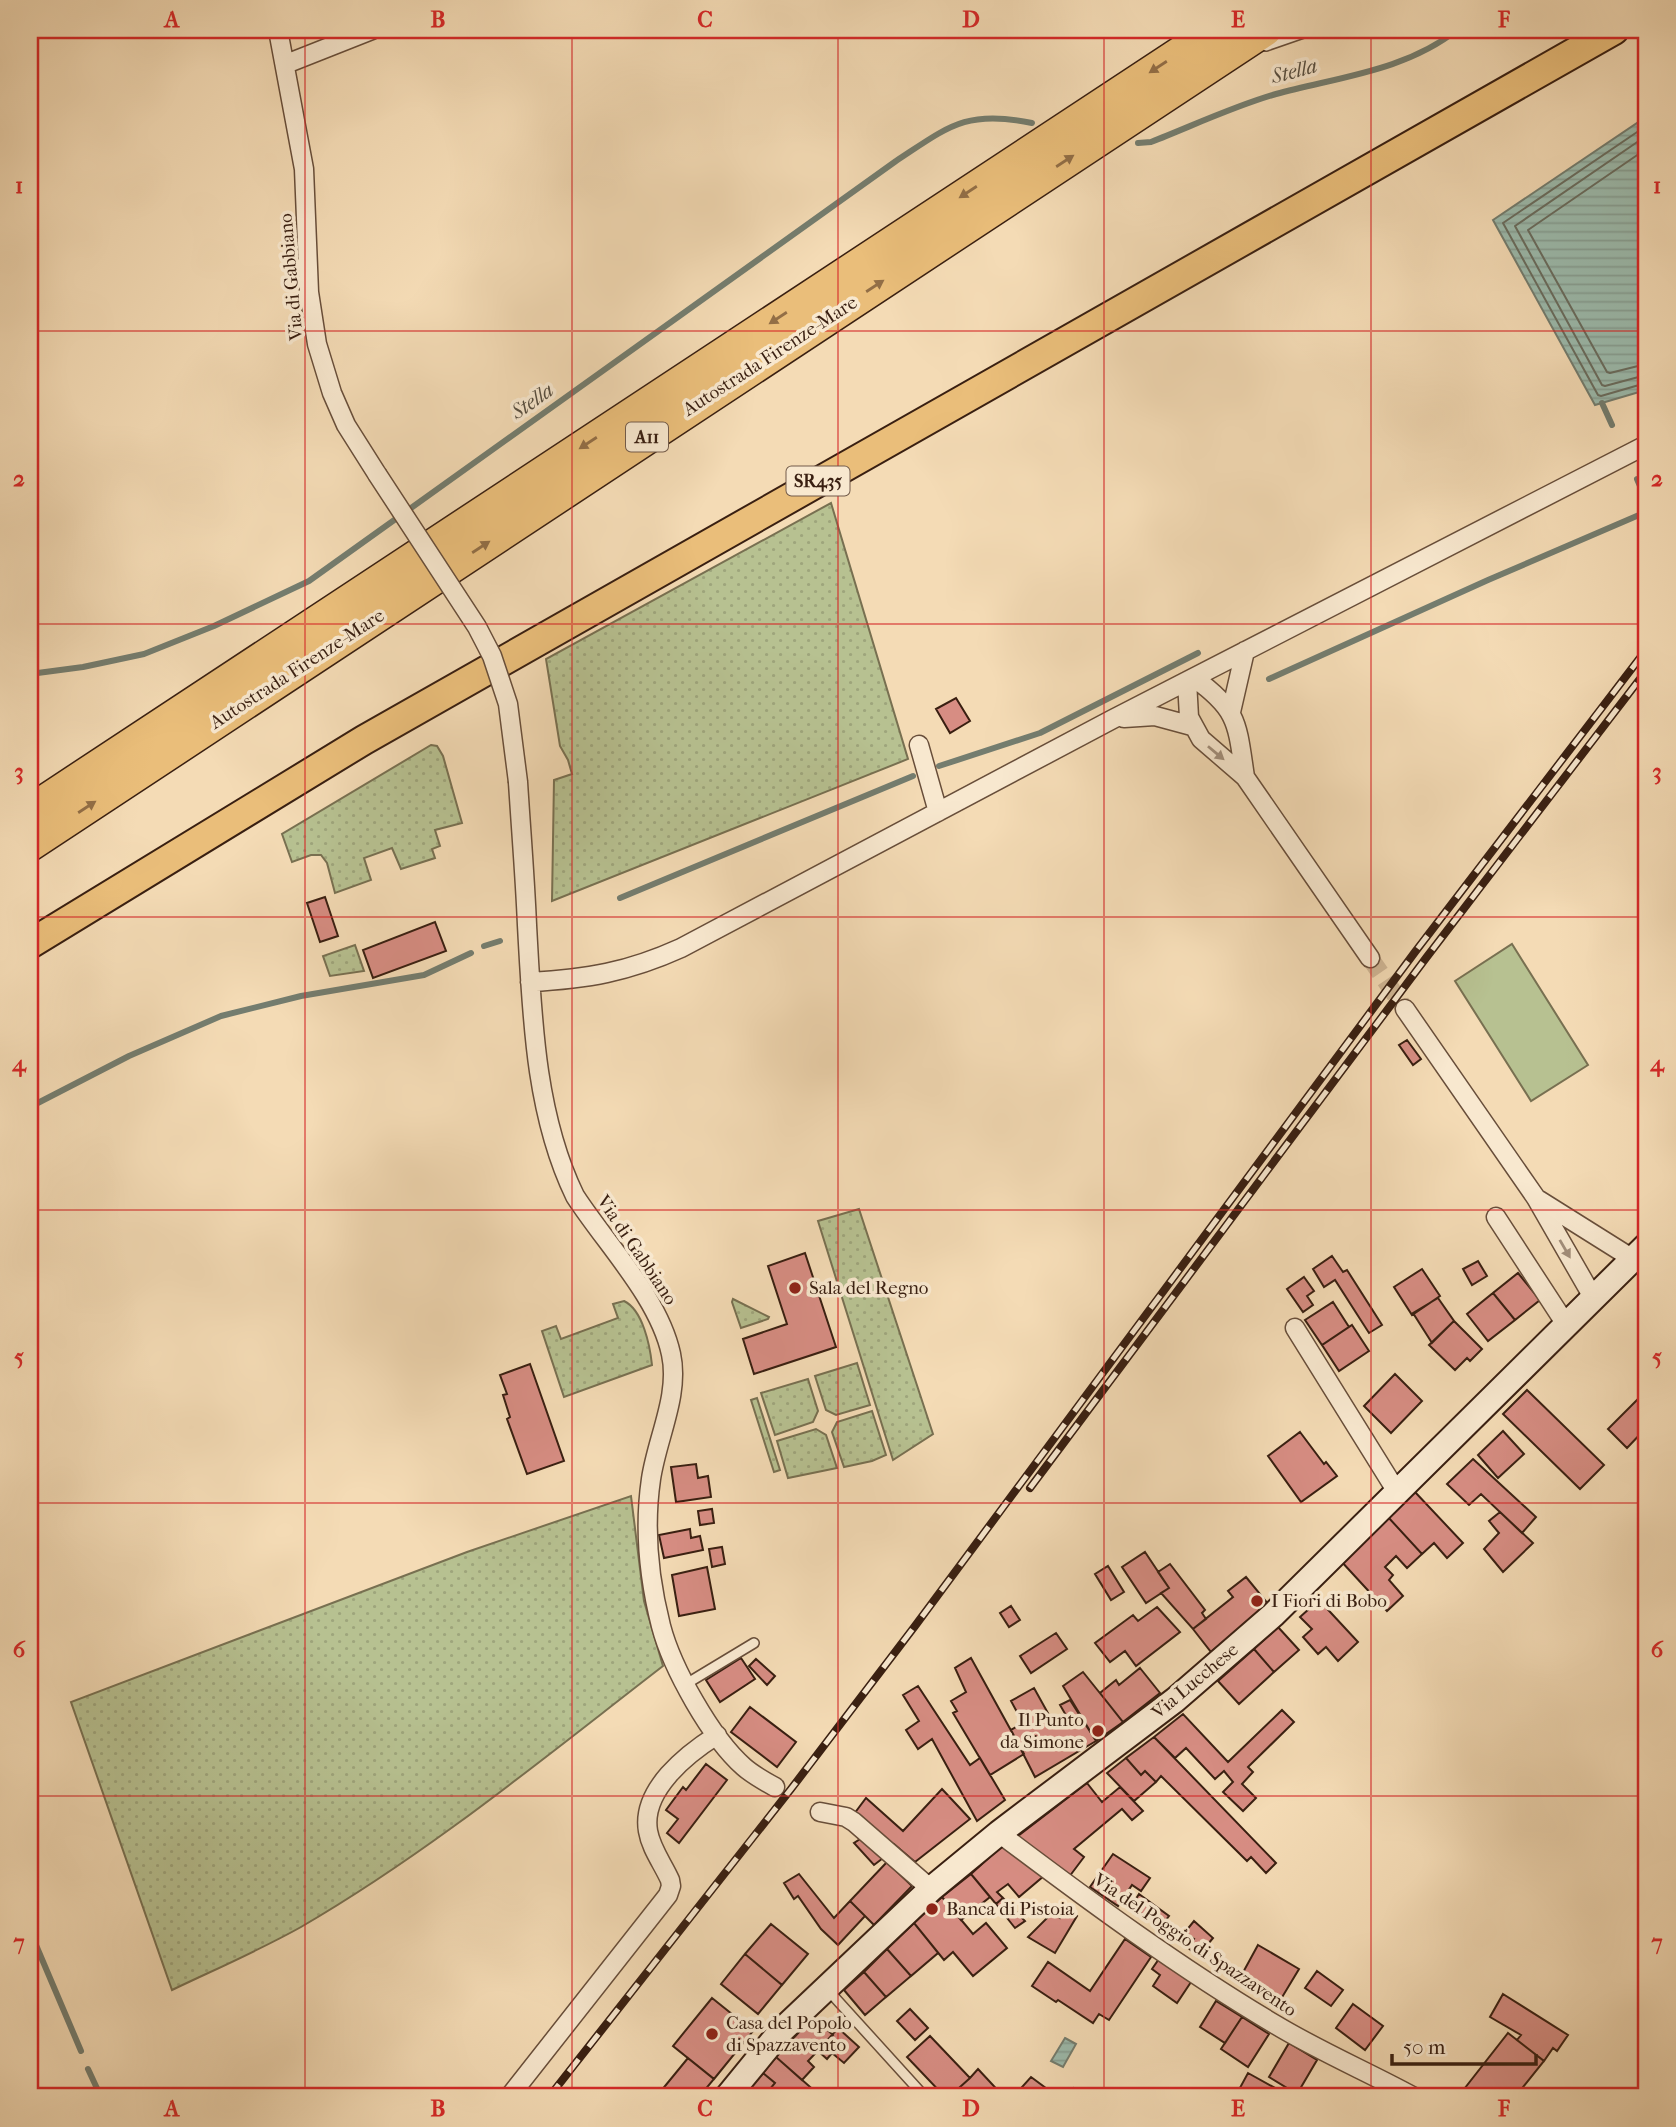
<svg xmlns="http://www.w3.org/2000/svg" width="1676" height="2127" font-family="'IM FELL French Canon',serif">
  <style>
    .grass { fill: url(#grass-dots); stroke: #787051; stroke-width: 2 }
    .pitch { fill: #b7c191; stroke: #787051; stroke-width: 2 }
    .water { fill: url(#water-rules); stroke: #747d6f; stroke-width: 2 }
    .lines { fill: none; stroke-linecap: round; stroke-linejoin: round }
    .shore { stroke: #6a6d5f; stroke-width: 2 }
    .stream { stroke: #747d6f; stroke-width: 6 }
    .building { fill: #d78d83; stroke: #391f11; stroke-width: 2 }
    .street-tunnel { stroke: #cfb594; stroke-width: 18; stroke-dasharray: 18 9; stroke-linecap: butt }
    .lane-casing { stroke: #684e3a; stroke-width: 12 }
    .street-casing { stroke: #684e3a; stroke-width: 21 }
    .secondary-casing { stroke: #391f11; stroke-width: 28 }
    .primary-casing { stroke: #391f11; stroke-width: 32 }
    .highway-casing { stroke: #391f11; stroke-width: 35 }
    .lane { stroke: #f8e8cf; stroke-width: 9 }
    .street { stroke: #f8e8cf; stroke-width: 18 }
    .secondary { stroke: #f8e8cf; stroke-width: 24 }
    .primary { stroke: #eabe7a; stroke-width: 28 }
    .highway { stroke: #eabe7a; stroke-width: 32 }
    .rail-casing { stroke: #391f11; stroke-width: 8 }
    .rail { stroke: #f8e8cf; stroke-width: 5; stroke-dasharray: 16; stroke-linecap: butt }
    .street-bridge-casing { stroke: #684e3a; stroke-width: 21; stroke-linecap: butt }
    .street-bridge { stroke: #f8e8cf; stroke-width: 18 }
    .oneway { fill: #926e46 }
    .oneway2 { fill: #a28e7a }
    .grid { fill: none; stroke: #d62828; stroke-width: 2; stroke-opacity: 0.55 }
    .poi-dot { fill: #8f2418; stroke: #f8e8cf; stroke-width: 2.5 }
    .labels { text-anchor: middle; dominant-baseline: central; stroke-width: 7; stroke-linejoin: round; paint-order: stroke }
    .shield { fill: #f8e8cf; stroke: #725b4a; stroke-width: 2 }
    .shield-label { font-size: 18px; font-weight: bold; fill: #391f11 }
    .street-label { font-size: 19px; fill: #391f11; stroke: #f8e8cf }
    .poi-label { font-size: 19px; fill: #391f11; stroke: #f8e8cf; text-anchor: start }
    .water-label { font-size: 21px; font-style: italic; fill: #574e40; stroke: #f8e8cf }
    .neatline { fill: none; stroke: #d62828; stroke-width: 2.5 }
    .grid-label { font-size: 23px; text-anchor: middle; font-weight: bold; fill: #d62828 }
  </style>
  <defs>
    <pattern id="grass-dots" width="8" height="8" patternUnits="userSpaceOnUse" patternTransform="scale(1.75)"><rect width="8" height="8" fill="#b7c191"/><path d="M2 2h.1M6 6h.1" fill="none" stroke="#9ea57c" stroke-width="1.8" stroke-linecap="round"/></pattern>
    <pattern id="water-rules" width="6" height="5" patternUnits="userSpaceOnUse" patternTransform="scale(1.75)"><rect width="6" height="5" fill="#9cbbad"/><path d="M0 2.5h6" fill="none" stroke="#87a094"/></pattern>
  </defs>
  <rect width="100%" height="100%" fill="#f4dbb5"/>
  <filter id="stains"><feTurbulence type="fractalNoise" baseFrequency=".00286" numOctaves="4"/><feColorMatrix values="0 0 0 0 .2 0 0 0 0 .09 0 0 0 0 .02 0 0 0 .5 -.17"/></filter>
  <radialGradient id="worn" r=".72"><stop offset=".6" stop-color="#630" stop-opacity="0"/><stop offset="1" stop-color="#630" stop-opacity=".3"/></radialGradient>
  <path class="grass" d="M 831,503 L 908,759 L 552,901 L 554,780 L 572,774 L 568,760 L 560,746 L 546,659 Z
    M 431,745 L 437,746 L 443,756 L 462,823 L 435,830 L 440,846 L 432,849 L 435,858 L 401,869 L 392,848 L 364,858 L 371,880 L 335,893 L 327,863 L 321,855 L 311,855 L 292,862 L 282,834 Z
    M 355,945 L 364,971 L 330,976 L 323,956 Z
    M 859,1209 L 933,1434 L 893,1460 L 818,1221 Z
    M 733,1299 L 769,1317 L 768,1319 L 741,1328 L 732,1302 Z
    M 624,1301 C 643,1310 650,1346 652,1365 L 564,1397 L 542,1331 L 556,1326 L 561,1339 L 618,1318 L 613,1304 Z
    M 857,1363 L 870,1405 L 836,1415 L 826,1410 L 815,1376 Z
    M 808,1379 L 818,1411 L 813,1422 L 775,1435 L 761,1393 Z
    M 757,1398 L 780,1470 L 774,1472 L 751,1400 Z
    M 872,1411 L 886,1455 L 872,1461 L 844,1467 L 832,1432 L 837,1422 Z
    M 816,1429 L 826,1435 L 837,1468 L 788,1478 L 777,1441 Z
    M 631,1496 L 644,1601 L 663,1666 C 545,1757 430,1852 301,1927 C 260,1950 216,1969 172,1990 L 71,1702 L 467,1552 Z"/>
  <path class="pitch" d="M 1512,944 L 1588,1065 L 1531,1101 L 1455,981 Z"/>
  <path class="water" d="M 1646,117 L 1646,390 L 1595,405 L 1493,220 Z
    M 1065,2038 L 1076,2044 L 1063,2067 L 1051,2061 Z"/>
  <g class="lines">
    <path class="shore" d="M 1646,126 L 1503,223 L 1598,395 L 1601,396 L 1646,383
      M 1646,136 L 1515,226 L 1602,385 L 1605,386 L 1646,375
      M 1646,149 L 1528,230 L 1607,372 L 1610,373 L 1646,364"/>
    <path class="stream" d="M 1138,143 L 1151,142 C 1192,126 1234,106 1276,94 C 1338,77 1405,71 1457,30
      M 1602,403 L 1612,425
      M 1637,479 L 1646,500
      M 30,674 L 83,667 L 144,654 L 214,626 L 309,581 L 896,161 C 948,127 966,109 1032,123
      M 1269,679 L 1488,580 L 1646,512
      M 939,766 L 1040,733 L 1198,653
      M 620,898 L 913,776
      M 484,946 L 500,941
      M 30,1107 L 129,1056 L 221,1016 L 301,996 L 424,975 L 471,953
      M 30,1931 L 81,2051
      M 88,2069 L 101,2097"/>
  </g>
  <path class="building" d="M 956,698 L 970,721 L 950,733 L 936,709 Z
    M 325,897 L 338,936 L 320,942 L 307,903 Z
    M 435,922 L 446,951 L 373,978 L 363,950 Z
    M 1407,1040 L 1421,1059 L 1413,1065 L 1399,1045 Z
    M 805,1253 L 836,1347 L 754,1374 L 743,1339 L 787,1324 L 768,1266 Z
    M 1332,1256 L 1343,1272 L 1347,1270 L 1382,1325 L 1369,1333 L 1335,1280 L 1324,1287 L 1313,1269 Z
    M 1478,1261 L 1487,1276 L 1472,1285 L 1463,1269 Z
    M 1422,1269 L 1440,1296 L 1412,1315 L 1394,1287 Z
    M 1518,1273 L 1540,1300 L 1515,1320 L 1493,1293 Z
    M 1304,1277 L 1314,1291 L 1307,1296 L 1313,1305 L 1303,1312 L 1287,1289 Z
    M 1493,1293 L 1515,1320 L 1488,1341 L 1467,1314 Z
    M 1438,1298 L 1454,1321 L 1432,1343 L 1413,1313 Z
    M 1333,1302 L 1349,1327 L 1322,1345 L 1305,1320 Z
    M 1454,1321 L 1482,1349 L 1470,1361 L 1467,1358 L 1455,1370 L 1429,1345 Z
    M 1352,1325 L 1369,1351 L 1339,1371 L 1322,1345 Z
    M 530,1364 L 564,1461 L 527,1474 L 507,1419 L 510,1417 L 503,1395 L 507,1394 L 500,1375 Z
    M 1395,1374 L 1422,1401 L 1391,1433 L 1364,1406 Z
    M 1527,1390 L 1604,1465 L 1580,1489 L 1503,1414 Z
    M 1646,1391 L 1646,1428 L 1627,1448 L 1608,1429 Z
    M 1503,1431 L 1524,1454 L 1498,1478 L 1478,1455 Z
    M 1300,1432 L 1324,1464 L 1326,1462 L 1337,1476 L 1301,1502 L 1268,1456 Z
    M 1473,1459 L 1536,1517 L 1522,1533 L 1481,1494 L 1469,1505 L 1447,1484 Z
    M 696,1464 L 698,1478 L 708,1476 L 711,1497 L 676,1502 L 671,1467 Z
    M 1415,1492 L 1463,1543 L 1447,1558 L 1434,1543 L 1422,1554 L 1388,1517 Z
    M 712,1509 L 714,1523 L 700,1525 L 698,1511 Z
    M 1500,1512 L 1533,1543 L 1503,1572 L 1484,1549 L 1499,1533 L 1489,1521 Z
    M 1388,1517 L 1422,1554 L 1407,1568 L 1396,1556 L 1385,1567 L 1393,1575 L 1389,1580 L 1403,1596 L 1387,1611 L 1340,1560 Z
    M 690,1529 L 691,1538 L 700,1536 L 703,1550 L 664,1558 L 659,1535 Z
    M 722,1547 L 725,1564 L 712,1567 L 709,1549 Z
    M 1145,1552 L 1169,1588 L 1146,1603 L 1122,1567 Z
    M 1170,1564 L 1205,1610 L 1202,1613 L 1206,1619 L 1193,1629 L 1161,1593 L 1169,1588 L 1158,1572 Z
    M 1108,1566 L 1124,1592 L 1111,1600 L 1095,1574 Z
    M 707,1567 L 715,1609 L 679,1616 L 672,1575 Z
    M 1246,1577 L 1269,1605 L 1211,1652 L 1193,1629 L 1233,1597 L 1228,1591 Z
    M 1319,1600 L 1358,1642 L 1338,1661 L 1326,1647 L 1318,1654 L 1303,1637 L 1312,1629 L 1300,1617 Z
    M 1011,1606 L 1020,1620 L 1009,1627 L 1000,1613 Z
    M 1157,1607 L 1180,1632 L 1136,1666 L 1125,1651 L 1110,1662 L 1095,1643 L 1133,1615 L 1138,1621 Z
    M 1278,1627 L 1299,1650 L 1274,1672 L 1254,1649 Z
    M 1056,1633 L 1067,1649 L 1031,1673 L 1020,1656 Z
    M 1254,1649 L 1274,1672 L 1239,1704 L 1218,1681 Z
    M 741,1658 L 755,1679 L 720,1702 L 706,1680 Z
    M 971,1658 L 1024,1754 L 990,1775 L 953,1713 L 957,1711 L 951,1701 L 966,1692 L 955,1668 Z
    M 756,1659 L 775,1676 L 767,1685 L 749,1666 Z
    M 1140,1668 L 1160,1693 L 1123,1722 L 1100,1693 L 1116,1680 L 1119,1685 Z
    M 1083,1672 L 1123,1722 L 1096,1741 L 1063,1686 Z
    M 918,1686 L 970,1765 L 980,1758 L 1005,1800 L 977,1821 L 932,1739 L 918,1749 L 906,1730 L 919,1721 L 903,1695 Z
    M 1034,1688 L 1054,1724 L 1067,1717 L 1060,1705 L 1070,1700 L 1096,1741 L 1035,1777 L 1011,1730 L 1023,1723 L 1011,1701 Z
    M 750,1707 L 796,1742 L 777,1767 L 731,1732 Z
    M 1282,1710 L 1294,1722 L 1248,1767 L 1253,1772 L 1242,1784 L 1256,1798 L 1243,1811 L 1223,1792 L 1233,1782 L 1224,1771 L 1215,1779 L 1186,1748 L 1175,1758 L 1154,1737 L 1183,1714 L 1228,1762 Z
    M 1154,1737 L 1276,1863 L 1266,1873 L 1251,1857 L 1247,1861 L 1161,1776 L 1156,1782 L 1145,1771 L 1141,1775 L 1126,1758 Z
    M 1126,1758 L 1141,1775 L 1145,1771 L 1156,1782 L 1134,1801 L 1107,1773 Z
    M 706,1764 L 727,1780 L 679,1843 L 667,1833 L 678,1819 L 666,1810 L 683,1787 L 686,1790 Z
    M 1087,1783 L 1102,1802 L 1120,1787 L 1143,1811 L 1132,1820 L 1122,1809 L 1074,1849 L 1084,1857 L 1069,1877 L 1014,1839 Z
    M 942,1789 L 970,1819 L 915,1862 L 894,1844 L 891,1847 L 854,1814 L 866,1798 L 903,1831 Z
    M 865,1836 L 887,1855 L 874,1865 L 854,1843 Z
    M 1004,1844 L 1045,1875 L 1019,1897 L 1008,1884 L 997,1892 L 1003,1898 L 996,1904 L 971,1874 Z
    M 1113,1854 L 1150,1878 L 1141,1891 L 1132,1885 L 1118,1906 L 1090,1887 Z
    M 887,1862 L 912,1886 L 874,1925 L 850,1901 Z
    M 799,1874 L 834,1918 L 850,1901 L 865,1916 L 838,1945 L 821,1929 L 798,1896 L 794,1899 L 784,1883 Z
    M 971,1874 L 990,1897 L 961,1920 L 942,1897 Z
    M 1139,1894 L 1169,1916 L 1161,1926 L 1131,1907 Z
    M 942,1897 L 973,1934 L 986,1923 L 1007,1948 L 973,1976 L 953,1952 L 944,1960 L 914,1923 Z
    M 1003,1898 L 1025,1921 L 1015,1928 L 996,1904 Z
    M 1066,1909 L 1077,1916 L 1055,1953 L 1028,1937 L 1053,1912 L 1060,1918 Z
    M 1194,1921 L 1213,1938 L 1198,1956 L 1187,1947 L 1194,1939 L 1185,1932 Z
    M 914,1923 L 938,1953 L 911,1976 L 887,1949 Z
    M 771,1924 L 808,1954 L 782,1985 L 745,1954 Z
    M 1125,1939 L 1151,1957 L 1109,2020 L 1099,2014 L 1093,2023 L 1058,2000 L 1056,2002 L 1032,1986 L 1048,1962 L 1090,1991 Z
    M 1258,1945 L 1299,1969 L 1281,1999 L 1241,1976 Z
    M 887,1949 L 911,1976 L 886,1997 L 864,1972 Z
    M 745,1954 L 782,1985 L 758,2014 L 721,1984 Z
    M 1161,1956 L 1193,1979 L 1177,2003 L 1153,1986 L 1160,1975 L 1152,1969 Z
    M 1317,1971 L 1343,1990 L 1331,2006 L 1305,1988 Z
    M 864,1972 L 886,1997 L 865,2015 L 844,1990 Z
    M 1503,1994 L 1568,2035 L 1557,2051 L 1553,2048 L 1544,2061 L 1517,2040 L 1521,2035 L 1490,2017 Z
    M 712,1998 L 753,2031 L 714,2079 L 673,2046 Z
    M 1216,2001 L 1242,2017 L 1225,2043 L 1200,2027 Z
    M 1353,2004 L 1383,2026 L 1365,2050 L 1336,2028 Z
    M 910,2009 L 928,2028 L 915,2040 L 897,2021 Z
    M 813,2017 L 833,2035 L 808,2061 L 814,2067 L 802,2080 L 776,2057 Z
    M 1242,2017 L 1269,2034 L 1248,2067 L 1221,2049 Z
    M 838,2028 L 859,2047 L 844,2063 L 832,2053 L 827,2059 L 818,2051 Z
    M 1508,2033 L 1544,2061 L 1515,2097 L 1466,2097 L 1461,2093 Z
    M 930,2036 L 970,2078 L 949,2097 L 945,2097 L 907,2057 Z
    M 1289,2043 L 1317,2060 L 1297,2094 L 1269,2077 Z
    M 776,2057 L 817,2093 L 813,2097 L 786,2097 L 783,2095 L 779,2097 L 770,2089 L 775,2083 L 763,2073 Z
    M 688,2058 L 714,2079 L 699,2097 L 656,2097 Z
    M 978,2069 L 1004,2097 L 949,2097 L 970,2078 Z
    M 763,2073 L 775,2083 L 770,2089 L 779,2097 L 750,2097 L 745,2093 Z
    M 1248,2073 L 1275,2088 L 1270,2097 L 1235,2097 Z
    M 1031,2077 L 1058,2097 L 1013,2097 Z
    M 1074,2088 L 1089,2097 L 1068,2097 Z"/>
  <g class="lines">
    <path class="street-tunnel" d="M 1370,958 L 1405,1009"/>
    <defs>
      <path id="lane" d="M 1266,46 L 1312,30
        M 686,1684 L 754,1643
        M 827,1989 L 925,2097"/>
      <path id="street" d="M 278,30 L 304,169 L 309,292 L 317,344 L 332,393 L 346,425 L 377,474
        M 286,64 L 372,30
        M 1194,678 C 1239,710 1237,724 1245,777
        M 1187,681 L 1189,717 L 1201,739 L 1245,777 L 1370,958
        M 1231,712 L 1245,651
        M 1124,718 L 1155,716 L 1192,726
        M 919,745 L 938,812
        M 518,782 C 521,830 525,877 527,925 C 532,1015 535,1114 575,1196 C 606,1244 659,1298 671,1354 C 680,1395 657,1438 651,1479 C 644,1527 649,1579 661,1626 C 672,1668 711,1738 744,1767 C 753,1775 764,1781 775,1787
        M 530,982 C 587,979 628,972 681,948 L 1113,719 L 1646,445
        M 1405,1009 L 1536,1198 L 1594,1299
        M 1539,1200 L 1633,1259
        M 1496,1217 L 1567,1326
        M 1295,1328 L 1397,1492
        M 820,1812 L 846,1817 L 854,1822 L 931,1889
        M 999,1833 C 1089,1901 1180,1968 1276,2025 C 1321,2052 1368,2072 1414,2097
        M 509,2097 L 668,1895 L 671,1886 L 670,1880 C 663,1864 651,1849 648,1831 C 641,1790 687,1754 717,1735"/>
      <path id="secondary" d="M 727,2097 L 781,2031 L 931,1889 L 999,1833 L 1175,1700 L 1273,1615 L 1646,1246"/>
      <path id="primary" d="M 30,944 L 364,740 L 1614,30"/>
      <path id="highway" d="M 30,811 L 1215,30
        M 30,845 L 1265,30"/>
    </defs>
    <use href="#lane" class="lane-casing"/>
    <use href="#street" class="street-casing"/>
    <use href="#secondary" class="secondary-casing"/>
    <use href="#primary" class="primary-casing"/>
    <use href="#highway" class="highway-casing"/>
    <use href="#lane" class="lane"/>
    <use href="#street" class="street"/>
    <use href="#secondary" class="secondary"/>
    <use href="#primary" class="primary"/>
    <use href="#highway" class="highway"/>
    <defs>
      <path id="rail" d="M 1030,1488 L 1426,958 L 1646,671
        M 549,2097 L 791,1789 L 915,1626 L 1415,952 L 1646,650"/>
    </defs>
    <use href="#rail" class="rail-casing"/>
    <use href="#rail" class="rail"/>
    <defs>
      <path id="street-bridge" d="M 377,474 L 477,627 L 492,656 L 508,704 L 518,782"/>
    </defs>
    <use href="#street-bridge" class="street-bridge-casing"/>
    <use href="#street-bridge" class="street-bridge"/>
  </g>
  <defs><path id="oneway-solid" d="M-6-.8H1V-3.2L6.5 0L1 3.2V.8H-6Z" transform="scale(1.75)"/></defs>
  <g class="oneway">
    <use href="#oneway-solid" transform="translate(1158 67) rotate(147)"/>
    <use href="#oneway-solid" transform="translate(1065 161) rotate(-33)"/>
    <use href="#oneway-solid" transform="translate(968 192) rotate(147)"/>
    <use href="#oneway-solid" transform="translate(875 286) rotate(-33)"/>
    <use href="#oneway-solid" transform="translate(778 318) rotate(147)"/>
    <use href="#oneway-solid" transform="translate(588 443) rotate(147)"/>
    <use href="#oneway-solid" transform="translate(481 547) rotate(-33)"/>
    <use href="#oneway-solid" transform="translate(87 807) rotate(-33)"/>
  </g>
  <g class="oneway2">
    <use href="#oneway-solid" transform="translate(1216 753) rotate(40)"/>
    <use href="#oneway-solid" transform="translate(1565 1249) rotate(60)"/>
  </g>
  <path class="grid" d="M 305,30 L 305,2097M 572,30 L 572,2097M 838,30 L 838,2097M 1104,30 L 1104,2097M 1371,30 L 1371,2097M 30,331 L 1646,331M 30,624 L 1646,624M 30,917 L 1646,917M 30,1210 L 1646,1210M 30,1503 L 1646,1503M 30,1796 L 1646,1796"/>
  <g class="poi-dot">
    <circle cx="795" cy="1288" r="7"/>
    <circle cx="1257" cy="1601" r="7"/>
    <circle cx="1098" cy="1731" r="7"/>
    <circle cx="932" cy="1909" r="7"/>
    <circle cx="712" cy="2034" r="7"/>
  </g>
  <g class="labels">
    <g class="shield">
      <rect x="626" y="422.5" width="42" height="29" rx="5"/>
      <rect x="786.5" y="466.5" width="63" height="29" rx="5"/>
    </g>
    <g class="shield-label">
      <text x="647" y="437">A11</text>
      <text x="818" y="481">SR435</text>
    </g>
    <g class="street-label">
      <text transform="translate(291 277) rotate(-95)">Via di Gabbiano</text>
      <text transform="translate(770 356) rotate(-33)">Autostrada Firenze-Mare</text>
      <text transform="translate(297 669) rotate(-33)">Autostrada Firenze-Mare</text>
      <text transform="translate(637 1250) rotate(56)">Via di Gabbiano</text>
      <text transform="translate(1195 1681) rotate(-40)">Via Lucchese</text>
      <text transform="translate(1195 1945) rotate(34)">Via del Poggio di Spazzavento</text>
    </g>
    <g class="poi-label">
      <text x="809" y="1288">Sala del Regno</text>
      <text x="1271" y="1601">I Fiori di Bobo</text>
      <text x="1084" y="1720" text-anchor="end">Il Punto<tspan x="1084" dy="22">da Simone</tspan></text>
      <text x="946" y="1909">Banca di Pistoia</text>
      <text x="726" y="2023">Casa del Popolo<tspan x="726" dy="22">di Spazzavento</tspan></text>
    </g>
    <g class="water-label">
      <text transform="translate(1294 71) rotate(-15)">Stella</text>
      <text transform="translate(532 401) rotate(-35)">Stella</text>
    </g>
  </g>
  <rect width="1676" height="2127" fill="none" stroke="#f4dbb5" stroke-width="77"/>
  <path d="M1392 2054v10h144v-10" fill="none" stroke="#391f11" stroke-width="3.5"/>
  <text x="1403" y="2054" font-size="21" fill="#391f11" stroke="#f8e8cf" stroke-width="5" paint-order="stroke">50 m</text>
  <rect x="38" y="38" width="1600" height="2050" class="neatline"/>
  <g class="grid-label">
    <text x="172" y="27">A</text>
    <text x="438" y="27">B</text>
    <text x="705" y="27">C</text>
    <text x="971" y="27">D</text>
    <text x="1238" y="27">E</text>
    <text x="1504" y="27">F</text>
    <text x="19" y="193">1</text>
    <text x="1657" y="193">1</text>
    <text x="19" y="486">2</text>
    <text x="1657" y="486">2</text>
    <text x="19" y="779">3</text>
    <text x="1657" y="779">3</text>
    <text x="19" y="1071">4</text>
    <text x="1657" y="1071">4</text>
    <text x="19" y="1364">5</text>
    <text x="1657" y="1364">5</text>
    <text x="19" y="1657">6</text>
    <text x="1657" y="1657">6</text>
    <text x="19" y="1950">7</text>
    <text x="1657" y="1950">7</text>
    <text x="172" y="2116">A</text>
    <text x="438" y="2116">B</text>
    <text x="705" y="2116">C</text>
    <text x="971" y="2116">D</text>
    <text x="1238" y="2116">E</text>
    <text x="1504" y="2116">F</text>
  </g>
  <rect width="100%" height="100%" filter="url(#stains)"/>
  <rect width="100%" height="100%" fill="url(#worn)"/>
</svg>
